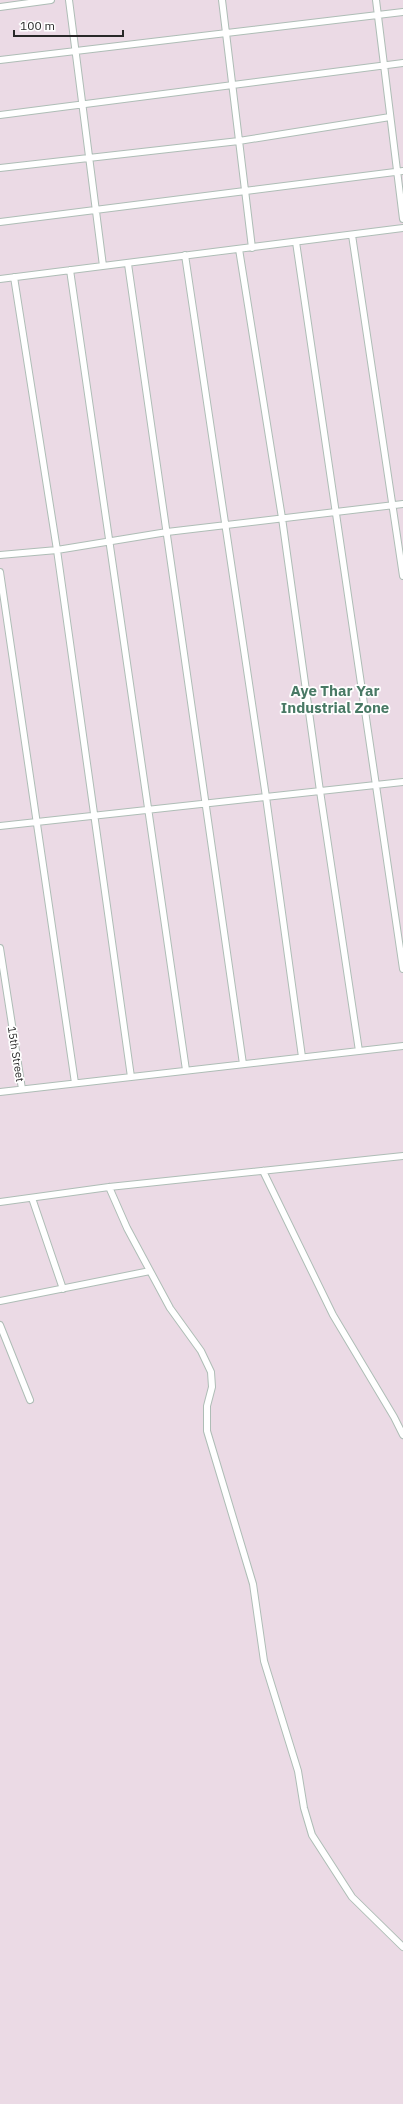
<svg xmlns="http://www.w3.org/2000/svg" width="403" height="2104" font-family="'IBM Plex Sans',sans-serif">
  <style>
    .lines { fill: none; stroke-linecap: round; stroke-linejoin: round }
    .street-casing { stroke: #aebdb6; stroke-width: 8 }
    .street { stroke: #fff; stroke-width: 6 }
    .labels { text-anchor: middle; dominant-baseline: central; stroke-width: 3.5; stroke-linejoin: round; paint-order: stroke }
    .street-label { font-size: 11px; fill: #282828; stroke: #fff }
    .district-label { font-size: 15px; font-weight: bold; fill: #497965; stroke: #fff }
  </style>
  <rect width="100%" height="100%" fill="#ebdae5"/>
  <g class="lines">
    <defs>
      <path id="street" d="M 69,0 L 103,266
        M 222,0 L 252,248
        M 376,0 L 403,219
        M 0,7 L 51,0
        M 0,60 L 403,12
        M 0,115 L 403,63
        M 0,168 L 239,141 L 390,117
        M 0,222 L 403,171
        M 352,235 L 403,576
        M 296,242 L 403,969
        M 239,249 L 282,518 L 320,791 L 359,1051
        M 185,255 L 266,797 L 302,1057
        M 128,264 L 243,1064
        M 70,270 L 186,1070
        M 14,277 L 57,550 L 131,1077
        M 0,279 L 403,228
        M 0,555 L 57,550 L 167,532 L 403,504
        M 0,572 L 75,1083
        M 0,826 L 403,782
        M 0,948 L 22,1089
        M 0,1092 L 403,1046
        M 263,1171 L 333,1315 L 394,1417 L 403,1435
        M 109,1187 L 127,1228 L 170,1308 L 201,1351 L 211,1372 L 212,1387 L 207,1406 L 207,1431 L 253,1584 L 264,1661 L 298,1771 L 304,1808 L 312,1835 L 352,1897 L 403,1947
        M 32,1198 L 63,1289
        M 0,1202 L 109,1187 L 403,1156
        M 0,1301 L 150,1271
        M 0,1325 L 30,1400"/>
    </defs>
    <use href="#street" class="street-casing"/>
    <use href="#street" class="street"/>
  </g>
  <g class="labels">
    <g class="street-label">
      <text transform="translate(16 1054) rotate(81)">15th Street</text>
    </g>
    <g class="district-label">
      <text x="335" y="690">Aye Thar Yar<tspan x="335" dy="17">Industrial Zone</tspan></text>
    </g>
  </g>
  <path d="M14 30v6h109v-6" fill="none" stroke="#282828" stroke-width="2"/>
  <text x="20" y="30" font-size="12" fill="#282828" stroke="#ffffff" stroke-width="3" paint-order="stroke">100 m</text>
</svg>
